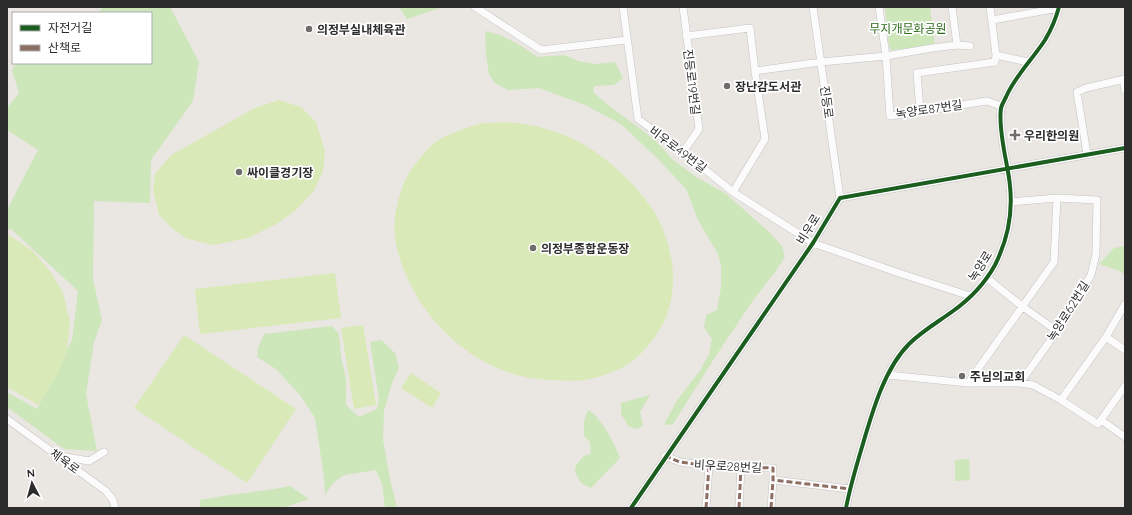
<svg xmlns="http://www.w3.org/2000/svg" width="1132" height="515" font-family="Quicksand,'Noto Sans KR',sans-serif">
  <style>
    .green { fill: #cde6ba }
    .pitch { fill: #d9eab8 }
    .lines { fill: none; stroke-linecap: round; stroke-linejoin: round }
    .street-casing { stroke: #c4c3c3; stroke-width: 8 }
    .street { stroke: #fcfbfb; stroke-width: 7 }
    .quiet { stroke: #8d6e63; stroke-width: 3; stroke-dasharray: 6 3; stroke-linecap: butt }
    .cycleway-casing { stroke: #fff; stroke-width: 6 }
    .cycleway { stroke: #1b5e20; stroke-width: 4 }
    .poi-dot { fill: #6e6d6c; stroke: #fff; stroke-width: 1.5 }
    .labels { text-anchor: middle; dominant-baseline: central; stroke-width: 3.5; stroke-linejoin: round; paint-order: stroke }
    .park-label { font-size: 12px; fill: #2d6c19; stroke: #fff }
    .poi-label { font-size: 12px; font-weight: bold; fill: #2c2c2c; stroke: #fff; text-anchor: start }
    .street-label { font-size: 12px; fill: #2c2c2c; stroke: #fff }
  </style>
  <rect width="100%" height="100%" fill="#eae6e2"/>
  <path class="green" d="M 103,7 L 170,7 L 199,62 L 193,101 L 151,160 L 150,203 L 94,201 L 93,279 L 102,320 L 94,342 L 86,394 L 97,451 L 64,449 L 7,407 L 7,392 L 37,409 L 72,340 L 78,291 L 10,228 L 7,232 L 7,210 L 38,150 L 7,130 L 7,108 L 19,93 L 12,70 L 16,63 L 151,63 L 151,13 L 98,13 Z
    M 399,7 L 443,7 L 407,19 Z
    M 885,7 L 930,7 L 935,45 L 891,50 L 889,45 Z
    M 485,31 L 500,35 L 518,44 L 538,57 L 564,55 L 578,61 L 595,64 L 615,62 L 623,78 L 614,85 L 594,86 L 593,92 L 609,106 L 642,130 L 658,143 L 672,159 L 696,177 L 725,193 L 768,231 L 782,246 L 785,257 L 775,272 L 754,299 L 717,354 L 673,424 L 664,425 L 676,402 L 701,369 L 709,354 L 712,339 L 704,327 L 706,315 L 717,310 L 721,287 L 721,266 L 718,254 L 698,220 L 686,189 L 659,160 L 621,124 L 585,105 L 539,88 L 508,90 L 495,83 L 489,74 L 486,54 Z
    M 1125,246 L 1125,275 L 1120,271 L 1099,264 L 1114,248 Z
    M 332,326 L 339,334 L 341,356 L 346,379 L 346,405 L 359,417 L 377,409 L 379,399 L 370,342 L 381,340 L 395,353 L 399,368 L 392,383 L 384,411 L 383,440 L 390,479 L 397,508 L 385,508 L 382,484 L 376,470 L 344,475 L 333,483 L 325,495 L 324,477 L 315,418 L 300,395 L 276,369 L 257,357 L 258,348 L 264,334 Z
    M 650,395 L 640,412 L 643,425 L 638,429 L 629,427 L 621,414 L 621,403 Z
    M 588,410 C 601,417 615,444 620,458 L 591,488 L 581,483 L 575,472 L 576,465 L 584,456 L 591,454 L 590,442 L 584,436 L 584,421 Z
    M 969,459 L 970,480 L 955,481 L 955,460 Z
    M 290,486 L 309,499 L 283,508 L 200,508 L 200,500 C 230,494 260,492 290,486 Z"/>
  <path class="pitch" d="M 279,100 L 301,107 L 316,122 L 325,151 L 323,171 L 314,191 L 296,210 L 275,225 L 248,238 L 213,245 L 185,238 L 171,227 L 159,215 L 153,190 L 155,174 L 171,155 L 255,108 Z
    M 484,123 C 494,123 504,122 514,123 C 536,124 567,134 586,146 C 610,161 631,180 648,203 C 651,208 655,212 657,217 C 679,260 681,310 647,347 C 639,356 629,365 617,370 C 611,372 604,376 597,377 C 583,382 567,381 551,380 C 544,379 537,379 530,378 C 482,370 438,334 415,293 C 402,270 392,243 395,216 C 396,207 399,197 402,188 C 408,172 417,161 428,149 C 431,146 433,143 437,141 C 452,132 468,127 484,123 Z
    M 9,235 L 33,251 L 49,270 L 63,292 L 70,322 L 67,352 L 56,377 L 38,405 L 7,387 L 7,238 Z
    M 335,273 L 341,318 L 200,334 L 195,289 Z
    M 363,325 L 376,405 L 354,409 L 341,328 Z
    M 184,335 L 296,409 L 247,483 L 134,408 Z
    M 411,373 L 441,393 L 432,408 L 401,388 Z"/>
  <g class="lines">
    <defs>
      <path id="street" d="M 475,7 L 541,50 L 627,40
        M 623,7 L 638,119 L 683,152 L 733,192 L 813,243 L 896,272 L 970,296
        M 813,7 L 840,198
        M 879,7 L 886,56 L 890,116 L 987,101 L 1001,106
        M 952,7 L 957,45
        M 990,7 L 996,55
        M 992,20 L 1059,8
        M 686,36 L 750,28 L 755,71 L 765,139 L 733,192
        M 755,71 L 821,62 L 886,56 L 932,48 L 957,45 L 970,46
        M 1123,79 L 1125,90
        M 920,111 L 917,73 L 995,62 L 996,55 L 1028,62
        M 683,152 L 699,129 L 683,7
        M 1087,154 L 1077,92 L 1086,88 L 1125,79
        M 1011,202 L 1057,198 L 1097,200 L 1096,254 L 1091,275 L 1057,331 L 1020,383
        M 987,278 L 1023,307 L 1057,331
        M 1106,337 L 1125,350
        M 888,375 L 968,383 L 1020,383 L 1033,385 L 1061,400 L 1098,424 L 1125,386
        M 968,383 L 1054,262 L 1057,198
        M 1061,400 L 1106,337 L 1125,304
        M 7,419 L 106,491 L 113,500 L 115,508
        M 1101,420 L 1125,437
        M 60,456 L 89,461 L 104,452
        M 665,456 L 680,462 L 709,466 L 773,468 L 773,480 L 850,489
        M 631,508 L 813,243 L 840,198 L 1125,148
        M 706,508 L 709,466
        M 739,508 L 741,467
        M 771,508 L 773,480
        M 846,508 C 850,487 856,467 862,447 C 872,413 884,369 909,344 C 922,331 938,322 953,311 C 970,299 985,283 995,265 C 1008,239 1013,214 1010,186 C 1009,174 1006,162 1004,150 C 1002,137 999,122 1001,108 C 1002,104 1004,101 1006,97 C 1015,76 1032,60 1045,40 C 1051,30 1056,18 1059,7"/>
    </defs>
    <use href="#street" class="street-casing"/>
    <use href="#street" class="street"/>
    <path class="quiet" d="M 665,456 L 680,462 L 709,466 L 773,468 L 773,480 L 850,489
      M 706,508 L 709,466
      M 739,508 L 741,467
      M 771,508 L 773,480"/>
    <defs>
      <path id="cycleway" d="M 631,508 L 813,243 L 840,198 L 1125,148
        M 846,508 C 850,487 856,467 862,447 C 872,413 884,369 909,344 C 922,331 938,322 953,311 C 970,299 985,283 995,265 C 1008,239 1013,214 1010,186 C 1009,174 1006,162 1004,150 C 1002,137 999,122 1001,108 C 1002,104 1004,101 1006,97 C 1015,76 1032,60 1045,40 C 1051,30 1056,18 1059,7"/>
    </defs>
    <use href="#cycleway" class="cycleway-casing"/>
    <use href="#cycleway" class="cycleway"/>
  </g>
  <g class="poi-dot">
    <circle cx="309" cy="29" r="4"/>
    <circle cx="727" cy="86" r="4"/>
    <path d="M1013 129h4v4h4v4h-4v4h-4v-4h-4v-4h4z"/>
    <circle cx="239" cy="172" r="4"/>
    <circle cx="533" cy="248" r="4"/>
    <circle cx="962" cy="376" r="4"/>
  </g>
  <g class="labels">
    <g class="park-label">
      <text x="908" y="28">무지개문화공원</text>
    </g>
    <g class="poi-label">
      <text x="317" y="29">의정부실내체육관</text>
      <text x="735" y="86">장난감도서관</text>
      <text x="1024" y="135">우리한의원</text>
      <text x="247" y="172">싸이클경기장</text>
      <text x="541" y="248">의정부종합운동장</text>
      <text x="970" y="376">주님의교회</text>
    </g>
    <g class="street-label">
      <text transform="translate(692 82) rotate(83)">진등로19번길</text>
      <text transform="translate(827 102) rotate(82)">진등로</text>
      <text transform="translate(929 109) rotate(-8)">녹양로87번길</text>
      <text transform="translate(678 149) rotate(37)">비우로49번길</text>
      <text transform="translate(808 229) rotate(-58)">비우로</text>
      <text transform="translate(980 266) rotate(-58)">녹양로</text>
      <text transform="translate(1068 311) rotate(-58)">녹양로62번길</text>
      <text transform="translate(65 461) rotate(36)">체육로</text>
      <text transform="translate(728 466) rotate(3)">비우로28번길</text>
    </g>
  </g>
  <rect width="1132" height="515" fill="none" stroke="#2c2c2c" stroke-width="16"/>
  <rect x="12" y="12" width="140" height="52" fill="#ffffff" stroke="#ababab"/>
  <rect x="20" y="25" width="20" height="6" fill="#1b5e20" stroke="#ababab"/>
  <text x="48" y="32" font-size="12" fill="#2c2c2c">자전거길</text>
  <rect x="20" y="45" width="20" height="6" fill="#8d6e63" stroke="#ababab"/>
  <text x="48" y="52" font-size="12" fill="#2c2c2c">산책로</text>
  <g transform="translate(32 483) rotate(354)" stroke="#ffffff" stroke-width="3" paint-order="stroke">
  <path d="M0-3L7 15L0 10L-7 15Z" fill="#2c2c2c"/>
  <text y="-6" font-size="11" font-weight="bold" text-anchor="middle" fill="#2c2c2c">N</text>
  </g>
</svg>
